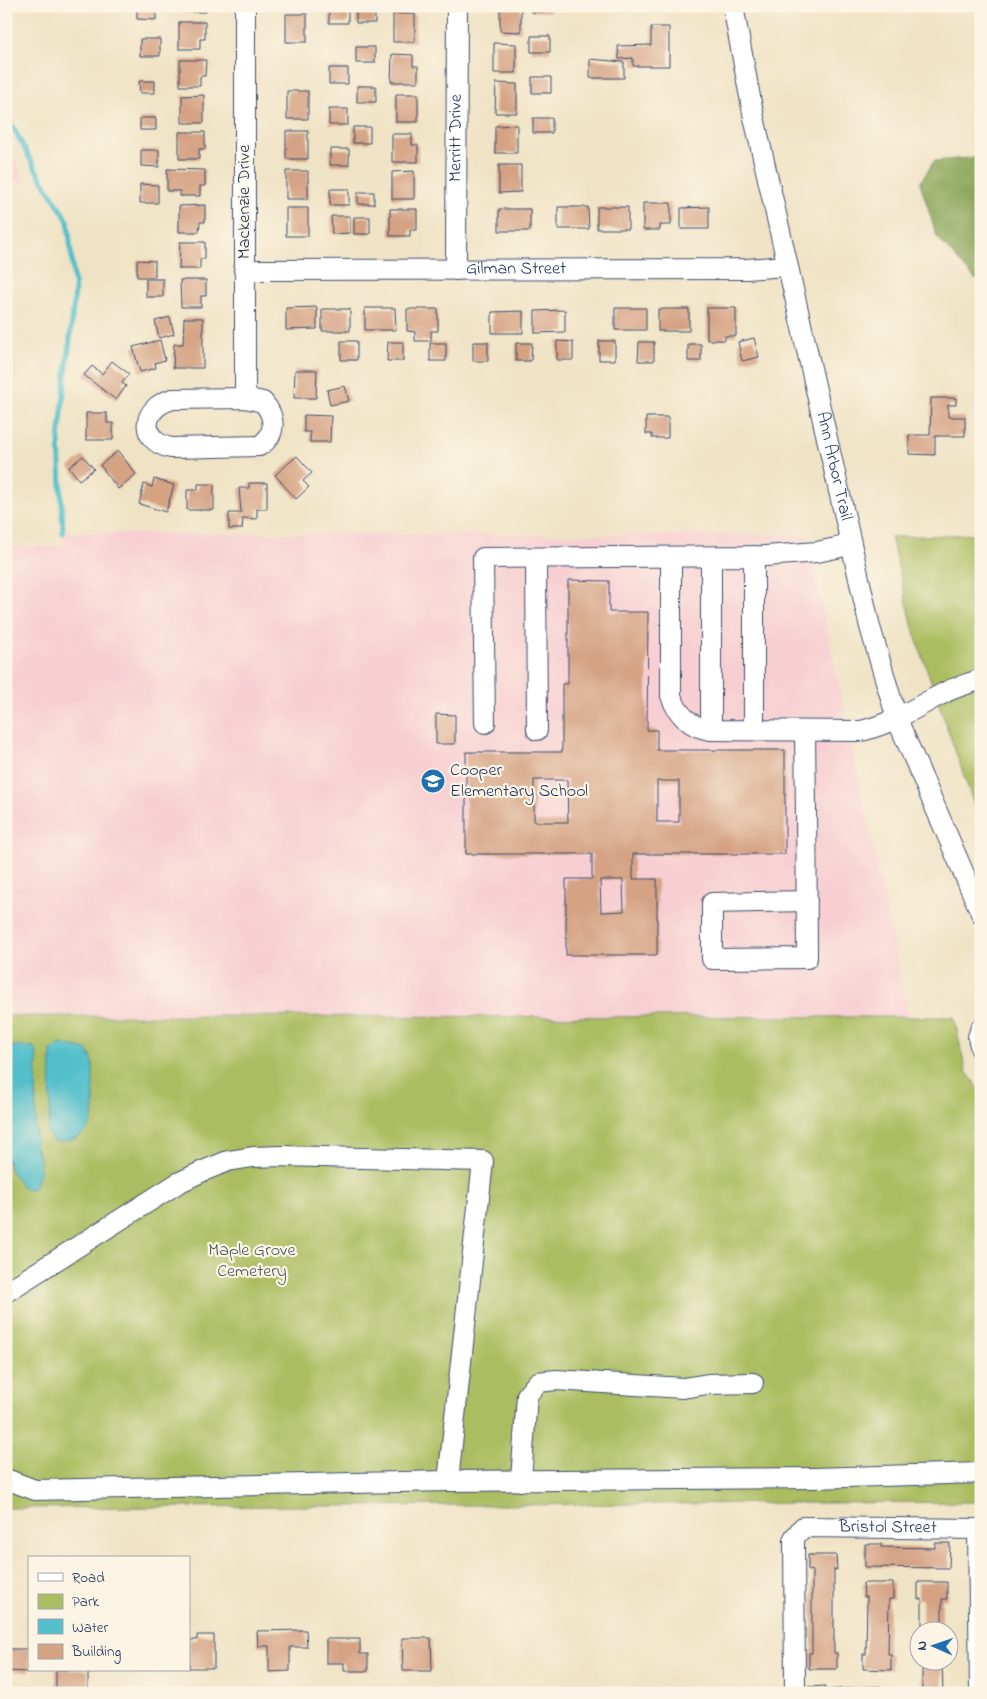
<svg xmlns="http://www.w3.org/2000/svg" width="987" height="1699" font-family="'Indie Flower',sans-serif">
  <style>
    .built { fill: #f7cfd2 }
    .green { fill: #abbd61; stroke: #637660 }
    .forest { fill: #88a457; stroke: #526a5a }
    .water { fill: #52bfcb; stroke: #367794 }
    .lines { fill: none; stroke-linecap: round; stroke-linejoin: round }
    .stream { stroke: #52bfcb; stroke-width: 5 }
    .building { fill: #d5a384; fill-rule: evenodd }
    .minor-casing { stroke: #3b4a6d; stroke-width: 22 }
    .minor { stroke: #fff; stroke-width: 20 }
    .labels { text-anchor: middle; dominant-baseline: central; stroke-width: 4.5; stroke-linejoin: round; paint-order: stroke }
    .street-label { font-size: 18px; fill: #1b2f5e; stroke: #fcf5e5 }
    .poi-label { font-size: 18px; fill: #1b2f5e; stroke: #fcf5e5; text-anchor: start }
    .park-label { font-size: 18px; fill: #465a5f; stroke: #fcf5e5 }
  </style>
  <rect width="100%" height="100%" fill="#fcf5e5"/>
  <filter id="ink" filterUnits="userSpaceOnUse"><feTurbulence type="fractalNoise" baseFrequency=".02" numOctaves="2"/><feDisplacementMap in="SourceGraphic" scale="10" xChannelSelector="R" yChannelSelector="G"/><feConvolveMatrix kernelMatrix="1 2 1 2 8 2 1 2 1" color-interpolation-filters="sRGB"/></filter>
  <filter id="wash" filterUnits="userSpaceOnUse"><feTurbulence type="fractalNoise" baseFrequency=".0096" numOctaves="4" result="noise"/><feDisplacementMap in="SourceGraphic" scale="20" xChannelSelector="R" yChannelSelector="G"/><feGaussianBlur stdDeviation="1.12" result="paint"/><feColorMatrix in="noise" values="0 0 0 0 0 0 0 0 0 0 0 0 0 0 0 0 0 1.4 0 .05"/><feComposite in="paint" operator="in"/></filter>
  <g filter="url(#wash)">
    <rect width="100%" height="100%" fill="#f0e3c5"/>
    <path class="built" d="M 6,145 L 26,182 L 6,182 Z
      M 63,533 L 807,535 L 909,1017 L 6,1016 L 6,547 L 63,546 Z"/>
    <path class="green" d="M 981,534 L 981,825 L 914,632 L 891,537 Z
      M 6,1016 L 954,1017 L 966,1071 L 981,1092 L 981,1502 L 6,1508 Z"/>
    <path class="forest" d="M 981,157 L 981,280 L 975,279 L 937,237 L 920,183 L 934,161 Z"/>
    <path class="water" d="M 61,1044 L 87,1050 C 96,1063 92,1068 93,1083 C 96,1117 95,1141 54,1142 L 47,1132 L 50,1116 L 51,1051 Z
      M 6,1046 L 33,1047 L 37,1052 L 35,1144 L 40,1161 L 39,1174 L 33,1189 L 23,1188 L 11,1171 L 6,1157 Z"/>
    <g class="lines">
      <path class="stream" d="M 6,114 L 35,168 L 68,221 L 75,291 L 59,440 L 63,533"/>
    </g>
    <g id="blocks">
      <path class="building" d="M 137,6 L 156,6 L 156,20 L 137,19 Z
        M 184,6 L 206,6 L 206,12 L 184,12 Z
        M 500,6 L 521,6 L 521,32 L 500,31 Z
        M 531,6 L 550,6 L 550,12 L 531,12 Z
        M 356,7 L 375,7 L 375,23 L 356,23 Z
        M 329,8 L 348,8 L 348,23 L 329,23 Z
        M 286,14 L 307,14 L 307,42 L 286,42 Z
        M 393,14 L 415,14 L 415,42 L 393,42 Z
        M 179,22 L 205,22 L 205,39 L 200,39 L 200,49 L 179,49 Z
        M 651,27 L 669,27 L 669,66 L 633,66 L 633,58 L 619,59 L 618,46 L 651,45 Z
        M 531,36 L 550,36 L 550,52 L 531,52 Z
        M 140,39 L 160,39 L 160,56 L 140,56 Z
        M 494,43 L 516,44 L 516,73 L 494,73 Z
        M 356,47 L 375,47 L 375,63 L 356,63 Z
        M 392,54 L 413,55 L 413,66 L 418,66 L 418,82 L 391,82 Z
        M 590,59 L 624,62 L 624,78 L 590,78 Z
        M 180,60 L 206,60 L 205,76 L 200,76 L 200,86 L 180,86 Z
        M 329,68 L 348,68 L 348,84 L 329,84 Z
        M 532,77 L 551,77 L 551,93 L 532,93 Z
        M 139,81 L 155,81 L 155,93 L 140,93 Z
        M 496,83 L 517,84 L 517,113 L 495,113 Z
        M 357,86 L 376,86 L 376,102 L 357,102 Z
        M 287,91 L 308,91 L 308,119 L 287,119 Z
        M 396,94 L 418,94 L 418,122 L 396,122 Z
        M 204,95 L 204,123 L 182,123 L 182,96 Z
        M 329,109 L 348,109 L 348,125 L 329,125 Z
        M 140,118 L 156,118 L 156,130 L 140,130 Z
        M 533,118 L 552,118 L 552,133 L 533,133 Z
        M 517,125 L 517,153 L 495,153 L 495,126 Z
        M 353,127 L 370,127 L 370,143 L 353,143 Z
        M 286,131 L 308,131 L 308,159 L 286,159 Z
        M 179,132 L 205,132 L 205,149 L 199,149 L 199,159 L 179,159 Z
        M 392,134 L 412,134 L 412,145 L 418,145 L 418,162 L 392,162 Z
        M 330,149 L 349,149 L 349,165 L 330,165 Z
        M 141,150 L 159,150 L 159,167 L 141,166 Z
        M 499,165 L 521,165 L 521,192 L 499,193 Z
        M 167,169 L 205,170 L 205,186 L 200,186 L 200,196 L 180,196 L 180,191 L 167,191 Z
        M 286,171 L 308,171 L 308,199 L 286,199 Z
        M 414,171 L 414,199 L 392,199 L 392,172 Z
        M 140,184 L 158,185 L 158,203 L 140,203 Z
        M 330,189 L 349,189 L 349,205 L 330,205 Z
        M 358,192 L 374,192 L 374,204 L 358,204 Z
        M 643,203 L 671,203 L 671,225 L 660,225 L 660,230 L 643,230 Z
        M 205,205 L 205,222 L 200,222 L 199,232 L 179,232 L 179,206 Z
        M 558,207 L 588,207 L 589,229 L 558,229 Z
        M 597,207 L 628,207 L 628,229 L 597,229 Z
        M 709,207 L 709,229 L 681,229 L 681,208 Z
        M 286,208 L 308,208 L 308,236 L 286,236 Z
        M 390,209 L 417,209 L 417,230 L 410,230 L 410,236 L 390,236 Z
        M 499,209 L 530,209 L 530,231 L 499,231 Z
        M 331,216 L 350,216 L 350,233 L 332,234 Z
        M 354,217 L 370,217 L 370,234 L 354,234 Z
        M 180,242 L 205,242 L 205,259 L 200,259 L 200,269 L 179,269 Z
        M 137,260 L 155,261 L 155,277 L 137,277 Z
        M 146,279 L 163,279 L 163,297 L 146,297 Z
        M 180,280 L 206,280 L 206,296 L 201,296 L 201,307 L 181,307 Z
        M 317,307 L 317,329 L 286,330 L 286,308 Z
        M 365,308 L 395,308 L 396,330 L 365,330 Z
        M 615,308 L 646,308 L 646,330 L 615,330 Z
        M 707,308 L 736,308 L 736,336 L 725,336 L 725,340 L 707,340 Z
        M 322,309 L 350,309 L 350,331 L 322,331 Z
        M 407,309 L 438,309 L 438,331 L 431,331 L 431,341 L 415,341 L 415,332 L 407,331 Z
        M 658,309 L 689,309 L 689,331 L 658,331 Z
        M 565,310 L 565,332 L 535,333 L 535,311 Z
        M 523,311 L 523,333 L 492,333 L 492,312 Z
        M 170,317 L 174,334 L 159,338 L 155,321 Z
        M 184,318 L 203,318 L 203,368 L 173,368 L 174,344 L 183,344 Z
        M 754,338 L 759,357 L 742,361 L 738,342 Z
        M 160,340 L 165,360 L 155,363 L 156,368 L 140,372 L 133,347 Z
        M 341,341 L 357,341 L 357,360 L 341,360 Z
        M 557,341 L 573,342 L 573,360 L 557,360 Z
        M 599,341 L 615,341 L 615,360 L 599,360 Z
        M 388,342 L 403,342 L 403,361 L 387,361 Z
        M 473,342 L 488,342 L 488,361 L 473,361 Z
        M 639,342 L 654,342 L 654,361 L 638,361 Z
        M 430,343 L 446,343 L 446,361 L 430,361 Z
        M 516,343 L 532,343 L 531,361 L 516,361 Z
        M 688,344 L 701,344 L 701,361 L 688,361 Z
        M 112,361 L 129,374 L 122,383 L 126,386 L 116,400 L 84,375 L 92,366 L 102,374 Z
        M 295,370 L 317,370 L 316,398 L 294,398 Z
        M 345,386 L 349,401 L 330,405 L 327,390 Z
        M 931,398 L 956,398 L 956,405 L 948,405 L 948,417 L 965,417 L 965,436 L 935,436 L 935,455 L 909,454 L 909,435 L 930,435 Z
        M 86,413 L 107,413 L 107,423 L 113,423 L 113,440 L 86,440 Z
        M 304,415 L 331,416 L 330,442 L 310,442 L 310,432 L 304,432 Z
        M 646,417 L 668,417 L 668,438 L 652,438 L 652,434 L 646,434 Z
        M 118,451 L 136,474 L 118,489 L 100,465 Z
        M 83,456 L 94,469 L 79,480 L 69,467 Z
        M 297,456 L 312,473 L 303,481 L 309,487 L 296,499 L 275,475 Z
        M 154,479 L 174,485 L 166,512 L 139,504 L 144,484 L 152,487 Z
        M 249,483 L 267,483 L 267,509 L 257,509 L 257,519 L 243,518 L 242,529 L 229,529 L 229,513 L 241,513 L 239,488 L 249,488 Z
        M 198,484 L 214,484 L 214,510 L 187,510 L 187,490 L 198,490 Z
        M 568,580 L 609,581 L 609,612 L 648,612 L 647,730 L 657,730 L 657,750 L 785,750 L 785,854 L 633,854 L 633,879 L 657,879 L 657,955 L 566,955 L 566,879 L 592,879 L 592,854 L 466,854 L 466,752 L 562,752 L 562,684 L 568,684 ZM 534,780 L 567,780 L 568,822 L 534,822 ZM 657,781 L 679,781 L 679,822 L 657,822 ZM 600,880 L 623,880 L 624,911 L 601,912 Z
        M 436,714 L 455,715 L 455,744 L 436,744 Z
        M 935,1543 L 950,1543 L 949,1568 L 865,1567 L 865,1544 L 881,1544 L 881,1547 L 935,1548 Z
        M 808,1555 L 836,1555 L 837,1570 L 834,1569 L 834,1653 L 837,1653 L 837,1669 L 809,1669 L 809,1653 L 812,1653 L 812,1570 L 808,1571 Z
        M 918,1582 L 947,1582 L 947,1599 L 942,1599 L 942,1632 L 922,1632 L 922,1599 L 918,1599 Z
        M 863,1583 L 893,1583 L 893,1599 L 889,1599 L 888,1654 L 891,1654 L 891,1670 L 863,1669 L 863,1654 L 866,1654 L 867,1597 L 864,1597 Z
        M 306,1630 L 307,1647 L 290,1647 L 290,1671 L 269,1672 L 269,1646 L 258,1646 L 257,1631 Z
        M 197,1635 L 214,1635 L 214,1668 L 189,1668 L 189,1640 L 197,1640 Z
        M 402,1638 L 431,1638 L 432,1671 L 403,1671 Z
        M 326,1639 L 360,1639 L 360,1654 L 368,1654 L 368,1671 L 344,1671 L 344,1663 L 326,1663 Z
        M 6,1649 L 29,1649 L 29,1672 L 6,1671 Z
        M 922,1662 L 942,1662 L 943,1693 L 922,1693 Z
        M 56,1670 L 88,1670 L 88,1693 L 71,1693 L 71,1689 L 56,1689 Z
        M 825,1686 L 824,1690 L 880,1686 L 880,1693 L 808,1693 L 808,1687 Z"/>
    </g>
  </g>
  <g filter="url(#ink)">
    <use href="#blocks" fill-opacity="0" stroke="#3b4a6d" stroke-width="1"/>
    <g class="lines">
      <defs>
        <g id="minor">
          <path id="s1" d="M 733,6 L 753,113 L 870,627 L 897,719 L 981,913"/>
          <path id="s2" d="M 244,270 L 746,269 L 787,266"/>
          <path id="s3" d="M 456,270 L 457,6"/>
          <path d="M 245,398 L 245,6"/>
          <path d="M 245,398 L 263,402 C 276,417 277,435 259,446 L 171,448 C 138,441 141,407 173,399 Z"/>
          <path d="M 754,556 L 754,730"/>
          <path d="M 536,558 L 537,730"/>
          <path d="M 671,558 L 671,696 C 678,715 691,728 711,730 L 861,731 C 892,724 916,707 944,693 C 955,687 969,684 981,679"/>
          <path d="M 485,723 L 483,558 L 766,556 L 817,552 L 850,545"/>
          <path d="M 711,730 L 711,557"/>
          <path d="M 805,731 C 806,807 807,882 807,958 L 712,959 L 712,903 L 807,901"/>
          <path d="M 981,1028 L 978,1037 L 981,1049"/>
          <path d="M 6,1292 L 178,1183 L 203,1171 L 228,1161 L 253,1157 L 281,1156 L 483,1161 L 448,1481"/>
          <path d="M 6,1479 L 35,1490 L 448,1481 L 813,1478 L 981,1473"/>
          <path d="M 521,1481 L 527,1395 L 538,1382 L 556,1380 L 683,1388 L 708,1384 L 753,1383"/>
          <path d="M 978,1529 L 980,1693"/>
          <path id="s4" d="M 795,1693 L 794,1538 L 803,1527 L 981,1529"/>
        </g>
      </defs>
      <use href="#minor" class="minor-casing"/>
      <use href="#minor" class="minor"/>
    </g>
  </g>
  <defs>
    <symbol id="school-disc" viewBox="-11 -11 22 22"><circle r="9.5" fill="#1f6fb2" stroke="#fcf5e5"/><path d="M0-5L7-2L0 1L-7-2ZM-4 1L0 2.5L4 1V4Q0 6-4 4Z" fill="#fff"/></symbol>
  </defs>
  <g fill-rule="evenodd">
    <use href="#school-disc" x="419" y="767" width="28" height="28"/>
  </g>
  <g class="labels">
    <g class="street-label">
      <text stroke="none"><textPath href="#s3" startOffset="132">Merritt Drive</textPath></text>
      <text transform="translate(245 202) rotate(-90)">Mackenzie Drive</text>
      <text stroke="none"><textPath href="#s2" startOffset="272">Gilman Street</textPath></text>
      <text stroke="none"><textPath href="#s1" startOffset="471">Ann Arbor Trail</textPath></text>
      <text stroke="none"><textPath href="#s4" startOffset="254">Bristol Street</textPath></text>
    </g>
    <g class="poi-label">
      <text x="450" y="771">Cooper<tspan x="450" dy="21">Elementary School</tspan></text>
    </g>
    <g class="park-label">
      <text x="252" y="1251">Maple Grove<tspan x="252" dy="21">Cemetery</tspan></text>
    </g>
  </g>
  <rect width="987" height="1699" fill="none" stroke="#fcf5e5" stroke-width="25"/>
  <rect x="28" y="1556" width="162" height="115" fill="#fcf5e5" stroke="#a2a6af"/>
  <rect x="38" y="1573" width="25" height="8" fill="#ffffff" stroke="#a2a6af"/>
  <text x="72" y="1582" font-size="15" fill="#1b2f5e">Road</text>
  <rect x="38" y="1594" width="25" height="15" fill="#abbd61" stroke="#a2a6af"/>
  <text x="72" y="1606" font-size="15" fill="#1b2f5e">Park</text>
  <rect x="38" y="1619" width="25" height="15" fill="#52bfcb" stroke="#a2a6af"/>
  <text x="72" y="1632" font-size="15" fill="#1b2f5e">Water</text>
  <rect x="38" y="1644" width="25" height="15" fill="#d5a384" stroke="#a2a6af"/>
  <text x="72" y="1656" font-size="15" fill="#1b2f5e">Building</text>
  <g transform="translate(934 1646) rotate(272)"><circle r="24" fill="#fcf5e5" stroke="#a2a6af"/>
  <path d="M0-4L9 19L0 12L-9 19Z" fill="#1f6fb2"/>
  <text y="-8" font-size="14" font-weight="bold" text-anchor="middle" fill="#1b2f5e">N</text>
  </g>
</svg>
